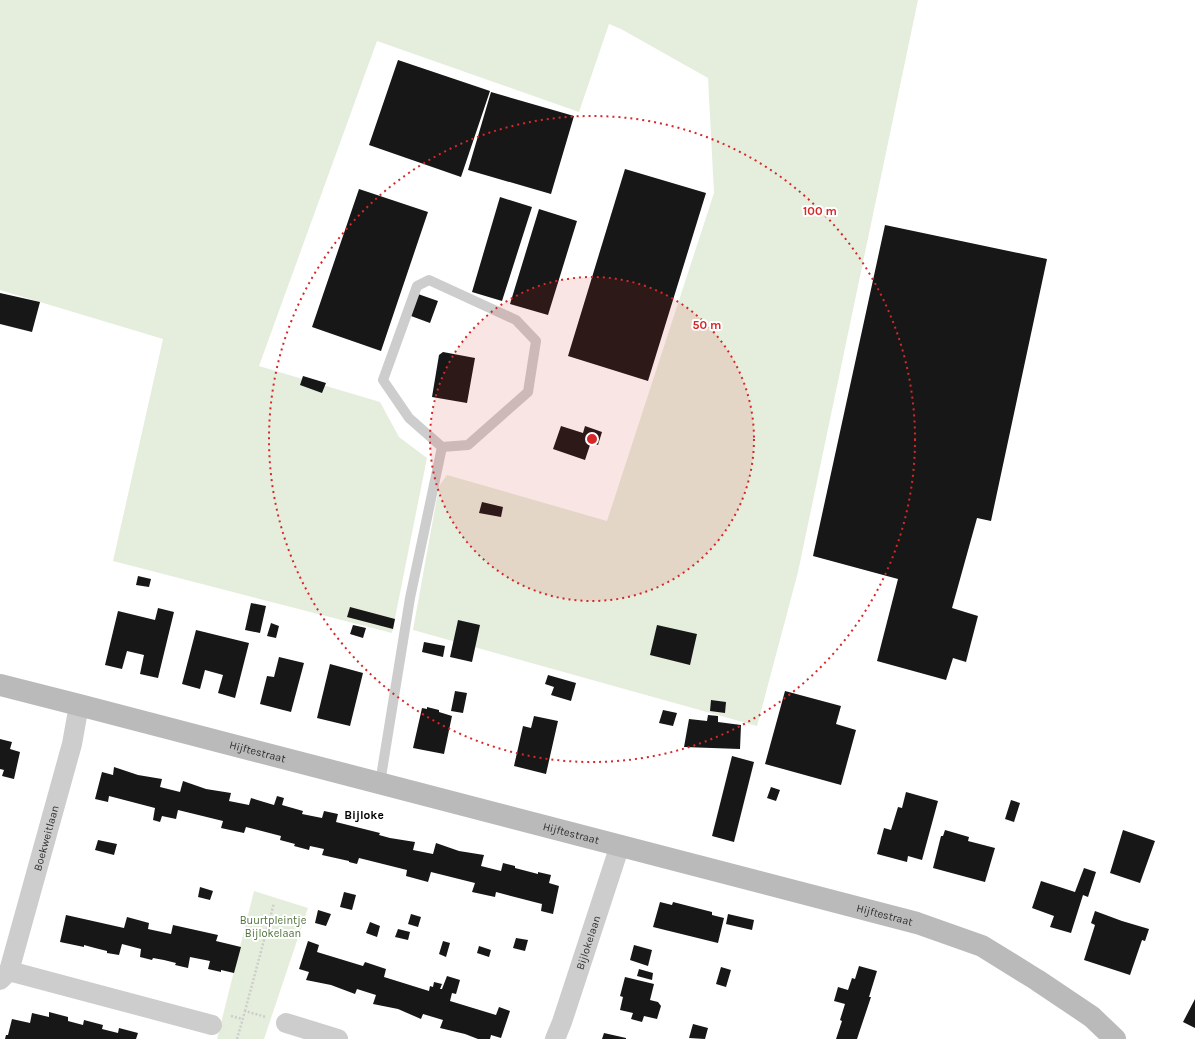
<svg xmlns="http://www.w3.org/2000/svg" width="1195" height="1039" font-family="Karla,sans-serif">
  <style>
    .green { fill: #e5eedd }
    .building { fill: #171717 }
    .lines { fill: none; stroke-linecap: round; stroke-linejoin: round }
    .path { stroke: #cdcdcd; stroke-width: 2.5; stroke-dasharray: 2 2; stroke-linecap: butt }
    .lane { stroke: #cdcdcd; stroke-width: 10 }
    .street { stroke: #cdcdcd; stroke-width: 20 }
    .secondary { stroke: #bababa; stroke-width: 22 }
    .ring { fill: none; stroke: #d62828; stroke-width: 2; stroke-dasharray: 2 4 }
    .labels { text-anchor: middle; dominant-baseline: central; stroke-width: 4; stroke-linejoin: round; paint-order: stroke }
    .street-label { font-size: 11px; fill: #303030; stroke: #fff }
    .park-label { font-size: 11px; fill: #4e7039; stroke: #fff }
    .neighbourhood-label { font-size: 12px; font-weight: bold; fill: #000; stroke: #fff }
    .centre { fill: #d62828; stroke: #fff; stroke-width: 2 }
    .ring-label { font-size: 12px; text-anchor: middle; font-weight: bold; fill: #d62828; stroke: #fff; stroke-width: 4; stroke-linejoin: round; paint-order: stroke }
  </style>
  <rect width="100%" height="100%" fill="#fff"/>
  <path class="green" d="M 0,0 L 918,0 L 798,572 L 757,726 L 413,630 L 439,486 L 447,475 L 607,521 L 714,193 L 708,78 L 621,29 L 609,24 L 579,112 L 377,41 L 259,366 L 380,402 L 399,437 L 427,458 L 392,633 L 113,561 L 163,339 L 0,290 Z
    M 254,891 L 308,908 L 264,1039 L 217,1039 Z"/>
  <path class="building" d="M 398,60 L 490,91 L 461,177 L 369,145 Z
    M 491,92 L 574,116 L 551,194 L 468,170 Z
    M 625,169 L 706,193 L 648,381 L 568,356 Z
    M 359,189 L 428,212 L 381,351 L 312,327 Z
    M 500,197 L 532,207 L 502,301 L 472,292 Z
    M 539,209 L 577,221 L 548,315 L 510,304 Z
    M 885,225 L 1047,259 L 991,521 L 977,518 L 952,608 L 978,616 L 966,662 L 953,658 L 946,680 L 877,661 L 898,579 L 813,556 Z
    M 0,293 L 40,302 L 32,332 L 0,324 Z
    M 418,294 L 438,301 L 430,323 L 411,316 Z
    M 443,352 L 475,358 L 467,403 L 432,397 L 439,355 Z
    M 303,376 L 326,383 L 322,393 L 300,385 Z
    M 561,426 L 583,433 L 585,426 L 602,432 L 598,445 L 591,442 L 585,460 L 553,449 Z
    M 482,502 L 503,507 L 501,517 L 479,513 Z
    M 138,576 L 151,579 L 149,587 L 136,585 Z
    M 251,603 L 266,606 L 260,633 L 245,630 Z
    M 350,607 L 395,619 L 393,629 L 347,617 Z
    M 158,608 L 174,612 L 158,678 L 140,674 L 144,655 L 127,651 L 122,669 L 105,665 L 118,611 L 155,620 Z
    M 458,620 L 480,625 L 472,662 L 450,657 Z
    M 271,623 L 279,626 L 276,638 L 267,636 Z
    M 353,625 L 366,628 L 363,638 L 350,634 Z
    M 657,625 L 697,634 L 690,665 L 650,655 Z
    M 196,630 L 249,643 L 235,698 L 218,693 L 223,675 L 205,670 L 200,689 L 182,684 Z
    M 424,642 L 445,646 L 443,657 L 422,652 Z
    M 279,657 L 304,663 L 291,712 L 260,704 L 267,676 L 274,677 Z
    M 330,664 L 363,673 L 350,726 L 317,718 Z
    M 548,675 L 576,683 L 571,701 L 551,695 L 554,687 L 545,684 Z
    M 455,691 L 467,693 L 463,713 L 451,711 Z
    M 785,691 L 841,706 L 836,724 L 856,730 L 841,785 L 765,764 Z
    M 711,700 L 726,702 L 725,713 L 710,711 Z
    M 427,707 L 439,710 L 439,712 L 452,716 L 444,754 L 413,748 L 422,708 L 427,709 Z
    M 663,710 L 677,713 L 673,726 L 659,723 Z
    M 708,715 L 718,716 L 718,722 L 741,725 L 740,749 L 684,747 L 689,719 L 707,721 Z
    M 534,716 L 558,721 L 546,774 L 514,766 L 523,726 L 531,728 Z
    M 0,739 L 12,742 L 10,749 L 20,752 L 14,779 L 2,776 L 4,770 L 0,769 Z
    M 732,756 L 754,762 L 734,842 L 712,836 Z
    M 114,767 L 138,775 L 162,779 L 160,787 L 180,792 L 183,781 L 206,789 L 231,793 L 229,801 L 249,805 L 251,798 L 274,805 L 277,796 L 284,798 L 282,805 L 303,811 L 302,814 L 322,818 L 324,811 L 338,814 L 336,822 L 380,833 L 379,835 L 390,838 L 415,842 L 413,850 L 433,854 L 436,843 L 459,851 L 484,855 L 481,866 L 501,871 L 503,863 L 515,866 L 515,868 L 538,874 L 538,872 L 551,875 L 549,883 L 559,886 L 553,914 L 541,911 L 542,904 L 496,892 L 495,897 L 472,892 L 475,883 L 431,872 L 428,882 L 406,876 L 407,870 L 359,858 L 357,864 L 349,862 L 349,861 L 322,855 L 324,849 L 310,846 L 309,850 L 294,846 L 295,844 L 280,840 L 281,836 L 246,827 L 244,833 L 221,828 L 223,821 L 178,810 L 176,819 L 162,816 L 160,822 L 153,820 L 155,808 L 109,796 L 108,802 L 95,799 L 102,772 L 113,775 Z
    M 771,787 L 780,790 L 776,801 L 767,798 Z
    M 906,792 L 938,801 L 922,860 L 908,856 L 907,862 L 877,854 L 884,828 L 891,830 L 898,807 L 902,808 Z
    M 1011,800 L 1020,803 L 1014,822 L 1005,819 Z
    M 945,830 L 969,837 L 968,841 L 995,848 L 985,882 L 933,868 L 941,836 L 943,836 Z
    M 1123,830 L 1155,841 L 1140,883 L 1110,873 Z
    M 98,840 L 117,844 L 114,855 L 95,850 Z
    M 1084,868 L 1096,872 L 1088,897 L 1083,895 L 1071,933 L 1050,927 L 1054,916 L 1032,908 L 1041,881 L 1075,892 Z
    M 200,887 L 213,891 L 210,900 L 198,897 Z
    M 344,892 L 356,895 L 352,910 L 340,907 Z
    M 660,902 L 672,905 L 673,902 L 712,912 L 712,915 L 724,918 L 718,943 L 653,927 Z
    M 318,910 L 331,914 L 326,926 L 315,923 Z
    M 1095,911 L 1122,921 L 1149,929 L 1145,941 L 1142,940 L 1130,975 L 1084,960 L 1095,925 L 1091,923 Z
    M 411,914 L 421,917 L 418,927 L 408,924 Z
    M 728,914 L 754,920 L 752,930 L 726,924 Z
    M 66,915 L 124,928 L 127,917 L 149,923 L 148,929 L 171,934 L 173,925 L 218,935 L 216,941 L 241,947 L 234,973 L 221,970 L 221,972 L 208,969 L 210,961 L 190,957 L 188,968 L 175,965 L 176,963 L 164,960 L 153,958 L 152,960 L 140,957 L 141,949 L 122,944 L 119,955 L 107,953 L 107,951 L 95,948 L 84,945 L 84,947 L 60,942 Z
    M 370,922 L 380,926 L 377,937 L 366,933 Z
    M 398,929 L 410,932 L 408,940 L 395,937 Z
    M 516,938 L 528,940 L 525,951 L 513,948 Z
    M 308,941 L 319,945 L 317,952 L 363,966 L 365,962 L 386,969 L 384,977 L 429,991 L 430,986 L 433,987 L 434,982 L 442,984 L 440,989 L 442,989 L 447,976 L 460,980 L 456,994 L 452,993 L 450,1001 L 496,1015 L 499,1007 L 510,1011 L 501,1038 L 491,1035 L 490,1039 L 478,1039 L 465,1034 L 440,1028 L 443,1020 L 423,1014 L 421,1019 L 398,1009 L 373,1004 L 376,995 L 357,989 L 355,994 L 331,985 L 306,980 L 309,972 L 299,969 Z
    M 443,941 L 450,943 L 446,957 L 439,954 Z
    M 634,945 L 652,950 L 648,966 L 630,960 Z
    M 479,946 L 491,950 L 489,957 L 477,953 Z
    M 859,966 L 877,971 L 869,997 L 871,997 L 857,1039 L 836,1039 L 842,1021 L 840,1020 L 845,1004 L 834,1001 L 838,987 L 848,990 L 852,978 L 855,979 Z
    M 721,967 L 731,970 L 726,987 L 716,984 Z
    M 639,969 L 653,973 L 652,980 L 637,976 Z
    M 625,977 L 654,984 L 650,1000 L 658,1002 L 661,1006 L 657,1019 L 644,1016 L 642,1022 L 631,1019 L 633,1013 L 620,1010 L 623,997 L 620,996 Z
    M 1195,999 L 1195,1028 L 1183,1022 Z
    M 49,1012 L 68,1017 L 68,1021 L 83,1025 L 84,1020 L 103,1025 L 102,1029 L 118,1033 L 119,1028 L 138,1033 L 136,1039 L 5,1039 L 6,1035 L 8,1035 L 12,1019 L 30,1023 L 32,1013 L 49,1017 Z
    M 693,1024 L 708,1028 L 705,1039 L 689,1038 Z
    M 604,1033 L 626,1038 L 626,1039 L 602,1039 Z"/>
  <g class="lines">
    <path class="path" d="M 245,1011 L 274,903
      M 231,1016 L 243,1019
      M 237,1039 L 245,1011 L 266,1017"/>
    <path class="lane" d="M 380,783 L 410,598 L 442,447 L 468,445 L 528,392 L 536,341 L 516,320 L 429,280 L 417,286 L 383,380 L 409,418 L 442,447"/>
    <g class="street">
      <path id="s1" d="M 9,971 L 72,744 L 79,705"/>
      <path d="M 0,980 L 9,971 L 212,1025"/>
      <path d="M 286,1023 L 338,1039"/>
      <path id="s2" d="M 555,1039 L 562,1022 L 620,845"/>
    </g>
    <path class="secondary" id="s3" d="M 0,685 L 79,705 L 917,923 L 982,946 L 1037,980 L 1092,1017 L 1115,1039"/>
  </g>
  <circle cx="592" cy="439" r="162" fill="#d62828" fill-opacity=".12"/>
  <g class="ring">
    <circle cx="592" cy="439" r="162"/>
    <circle cx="592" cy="439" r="323"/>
  </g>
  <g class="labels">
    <g class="street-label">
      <text stroke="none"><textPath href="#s3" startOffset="266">Hijftestraat</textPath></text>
      <text stroke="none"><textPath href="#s3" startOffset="590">Hijftestraat</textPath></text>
      <text stroke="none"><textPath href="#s1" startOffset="138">Boekweitlaan</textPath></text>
      <text stroke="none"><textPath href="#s3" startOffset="914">Hijftestraat</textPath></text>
      <text stroke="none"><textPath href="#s2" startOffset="102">Bijlokelaan</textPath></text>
    </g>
    <g class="park-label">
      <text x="273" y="920">Buurtpleintje<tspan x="273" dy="13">Bijlokelaan</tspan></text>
    </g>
    <g class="neighbourhood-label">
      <text x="364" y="815">Bijloke</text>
    </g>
  </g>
  <circle cx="592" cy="439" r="6" class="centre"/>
  <g class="ring-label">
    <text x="820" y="215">100 m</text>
    <text x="707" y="329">50 m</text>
  </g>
</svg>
